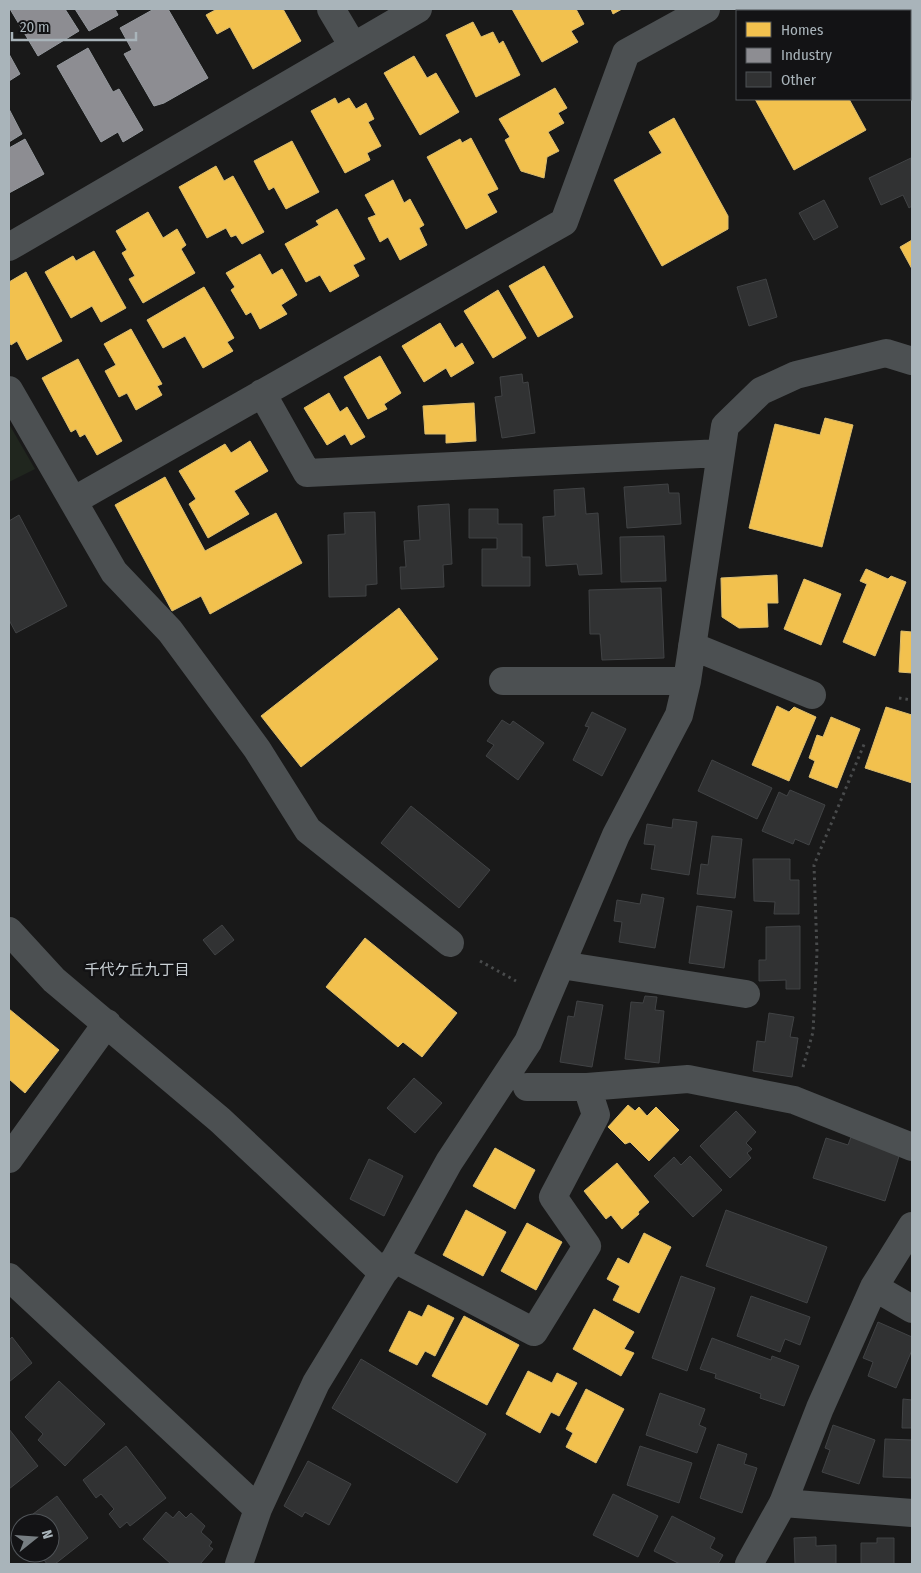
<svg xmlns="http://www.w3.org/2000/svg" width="921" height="1573" font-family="'Fira Sans Condensed','Noto Sans JP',sans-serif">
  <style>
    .green { fill: #20261e }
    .homes { fill: #f2c14e; stroke: #dcbd6e }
    .industry { fill: #8d8d92; stroke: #95999e }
    .building { fill: #313233; stroke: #414345 }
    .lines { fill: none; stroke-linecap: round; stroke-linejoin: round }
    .path { stroke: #494b4c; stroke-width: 3; stroke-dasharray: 2.5 4; stroke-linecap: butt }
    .minor { stroke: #4c5052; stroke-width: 28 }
    .labels { text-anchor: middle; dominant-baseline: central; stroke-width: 5; stroke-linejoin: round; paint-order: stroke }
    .neighbourhood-label { font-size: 15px; fill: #cad1d6; stroke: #131315 }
  </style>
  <rect width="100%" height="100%" fill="#191919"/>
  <path class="green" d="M 9,424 L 35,469 L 9,482 Z"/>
  <path class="homes" d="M 217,9 L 283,9 L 301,41 L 253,69 L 230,27 L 217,34 L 206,15 Z
    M 512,9 L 576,9 L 584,24 L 571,31 L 578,42 L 542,62 Z
    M 611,9 L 622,9 L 613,14 Z
    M 890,9 L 912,9 L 912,50 L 910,45 L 910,11 L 891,11 Z
    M 473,22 L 481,37 L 493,32 L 499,44 L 503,41 L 520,75 L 476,97 L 446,35 Z
    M 414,56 L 427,78 L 436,73 L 459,112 L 420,135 L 384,73 Z
    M 555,88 L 567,108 L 558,113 L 564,123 L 548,132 L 559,151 L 547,157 L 544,178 L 521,171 L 505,140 L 510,137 L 499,119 Z
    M 335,98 L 338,104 L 349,98 L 356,109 L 366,103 L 374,119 L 368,122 L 381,146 L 367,153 L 370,160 L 345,173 L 311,111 Z
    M 755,99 L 849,99 L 866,130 L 794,170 Z
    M 674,118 L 728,216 L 728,229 L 662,266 L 614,180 L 662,153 L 649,132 Z
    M 471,138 L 498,189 L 487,194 L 497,212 L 466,229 L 427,157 L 460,139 L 462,143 Z
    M 292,141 L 319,192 L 286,209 L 274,187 L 269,190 L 254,161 Z
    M 216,166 L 224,181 L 233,176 L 264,232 L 242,244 L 236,235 L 231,237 L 226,228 L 207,238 L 179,187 Z
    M 393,180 L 404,203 L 410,199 L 424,225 L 419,228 L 427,245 L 400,260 L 388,237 L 380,242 L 368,218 L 376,215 L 365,195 Z
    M 337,209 L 365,259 L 353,265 L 359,276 L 330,292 L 320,275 L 306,282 L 285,244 L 319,225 L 316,221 Z
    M 148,212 L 163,238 L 177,229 L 186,245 L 181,249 L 195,273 L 143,303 L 129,279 L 135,276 L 122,253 L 127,250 L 116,231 Z
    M 912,240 L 912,269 L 900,247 Z
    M 94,251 L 126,308 L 101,322 L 92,306 L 71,318 L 45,272 L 73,256 L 76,261 Z
    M 260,254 L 272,275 L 282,269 L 297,295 L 281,305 L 287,314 L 260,329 L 251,312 L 246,315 L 231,290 L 235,287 L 226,273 Z
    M 544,266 L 573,317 L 538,337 L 509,286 Z
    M 26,272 L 62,341 L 27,360 L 17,341 L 11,345 L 9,341 L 9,282 Z
    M 204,287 L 234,338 L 227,342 L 233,351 L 203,368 L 185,336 L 163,348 L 147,320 Z
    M 498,290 L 526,338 L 493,358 L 464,311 Z
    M 440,323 L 455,348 L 462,343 L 474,363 L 451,377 L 446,368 L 424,382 L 402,346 Z
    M 131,329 L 162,384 L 157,386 L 162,395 L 136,410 L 127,393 L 119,397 L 105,371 L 116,365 L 104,344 Z
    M 380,356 L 401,393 L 384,404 L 387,409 L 368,419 L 344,377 Z
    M 78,359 L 122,441 L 97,455 L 85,434 L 80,437 L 76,429 L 71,432 L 42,378 Z
    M 329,393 L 340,412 L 347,407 L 365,437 L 351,445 L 345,434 L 327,445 L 304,408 Z
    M 474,403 L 476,441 L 446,443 L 446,434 L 425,434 L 423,406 Z
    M 825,418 L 853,425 L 822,547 L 749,528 L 775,424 L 820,435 Z
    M 250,441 L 268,471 L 234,491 L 249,514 L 208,538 L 189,504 L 196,499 L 179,471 L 225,444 L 231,453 Z
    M 165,477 L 205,551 L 276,513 L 302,563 L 210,614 L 201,596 L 172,611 L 115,505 Z
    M 866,569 L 888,579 L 891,576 L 906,582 L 875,656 L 843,642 L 867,584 L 860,581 Z
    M 777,575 L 778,603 L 767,603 L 768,627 L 739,628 L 722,617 L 721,578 Z
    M 804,579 L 841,594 L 821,645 L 784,629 Z
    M 399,608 L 438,659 L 301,767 L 261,716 Z
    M 901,631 L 912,632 L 912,673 L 899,672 Z
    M 777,706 L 789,712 L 794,707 L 816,717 L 789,781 L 752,765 Z
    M 886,707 L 912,715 L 912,783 L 865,768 Z
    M 831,717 L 860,729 L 837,788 L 809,777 L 815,761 L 809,758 L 817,735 L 823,737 Z
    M 365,938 L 457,1013 L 422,1057 L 403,1042 L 398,1047 L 326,987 Z
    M 9,1009 L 59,1050 L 25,1093 L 9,1079 Z
    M 628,1105 L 635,1111 L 639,1107 L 647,1116 L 656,1107 L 679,1130 L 649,1161 L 630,1142 L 625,1144 L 608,1127 Z
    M 495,1148 L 535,1170 L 515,1209 L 473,1186 Z
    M 617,1163 L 649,1202 L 638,1212 L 639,1214 L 622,1229 L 611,1215 L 606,1219 L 584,1191 Z
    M 466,1210 L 506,1232 L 483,1276 L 443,1255 Z
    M 527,1223 L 562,1242 L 536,1290 L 501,1271 Z
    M 644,1233 L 671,1247 L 639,1313 L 613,1300 L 620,1286 L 607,1279 L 618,1258 L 629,1264 Z
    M 428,1305 L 454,1318 L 435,1356 L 425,1351 L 417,1365 L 389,1351 L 409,1311 L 422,1317 Z
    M 594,1309 L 634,1332 L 624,1349 L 634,1353 L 621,1376 L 573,1349 Z
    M 464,1316 L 519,1345 L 487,1405 L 432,1376 Z
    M 528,1371 L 552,1383 L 557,1373 L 577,1383 L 559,1416 L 551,1412 L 540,1433 L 506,1414 Z
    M 586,1389 L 624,1409 L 596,1463 L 566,1447 L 573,1433 L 566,1429 Z"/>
  <path class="industry" d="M 10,9 L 65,9 L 79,31 L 38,56 Z
    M 75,9 L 115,9 L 118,15 L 89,31 Z
    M 154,9 L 168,9 L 208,78 L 164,103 L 154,106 L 124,54 L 132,50 L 120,28 Z
    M 88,48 L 113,92 L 119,89 L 143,130 L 123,142 L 118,132 L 101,142 L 57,66 Z
    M 9,54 L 20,74 L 9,81 Z
    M 9,109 L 22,134 L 9,142 Z
    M 25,139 L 44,174 L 9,193 L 9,148 Z"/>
  <path class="building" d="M 911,158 L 912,206 L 909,208 L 903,195 L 881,205 L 869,178 Z
    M 824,200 L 838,227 L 814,240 L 799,213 Z
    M 766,279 L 777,317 L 749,326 L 737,287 Z
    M 522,374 L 523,383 L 528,382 L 535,433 L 502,438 L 495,397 L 502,396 L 500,377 Z
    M 668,484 L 669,493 L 679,493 L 681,524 L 627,528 L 624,487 Z
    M 584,488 L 586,514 L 598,513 L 602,574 L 579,575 L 577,564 L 546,566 L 543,517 L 555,516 L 554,490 Z
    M 449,504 L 452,564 L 443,565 L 444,587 L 401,589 L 400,567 L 406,567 L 404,541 L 420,540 L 418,506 Z
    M 469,509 L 498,509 L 498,524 L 522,524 L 522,557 L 530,557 L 530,586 L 482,586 L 482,549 L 497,549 L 497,538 L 469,538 Z
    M 375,512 L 377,584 L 366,585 L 366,596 L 329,597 L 328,535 L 345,534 L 344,513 Z
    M 19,515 L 67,606 L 16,633 L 9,620 L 9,521 Z
    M 664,536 L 666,581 L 621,582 L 620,537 Z
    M 661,588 L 664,658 L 602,660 L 600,634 L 590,634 L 589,590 Z
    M 592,712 L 626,729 L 602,776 L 573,760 L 589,727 L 585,726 Z
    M 502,720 L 510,725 L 513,721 L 544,743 L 518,780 L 486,756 L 494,745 L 487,741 Z
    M 712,760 L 772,788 L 757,819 L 698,791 Z
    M 790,790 L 825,805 L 809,845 L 795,839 L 793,844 L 762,831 L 779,792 L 787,796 Z
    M 411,806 L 490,870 L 459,908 L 381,843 Z
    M 673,819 L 697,822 L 689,875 L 651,869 L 655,845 L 644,844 L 647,824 L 672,828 Z
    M 712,836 L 742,839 L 735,898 L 697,894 L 701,864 L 708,865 Z
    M 753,859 L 790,859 L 790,880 L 799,880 L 799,914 L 774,914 L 775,902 L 754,901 Z
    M 642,894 L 664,898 L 655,948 L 619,942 L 622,922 L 614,921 L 617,900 L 640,904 Z
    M 697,906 L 732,911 L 724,968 L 689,963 Z
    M 222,925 L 234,940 L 215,955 L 203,940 Z
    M 800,926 L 800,989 L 786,989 L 786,980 L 759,981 L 759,960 L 766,960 L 766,927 Z
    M 645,996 L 657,997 L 655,1010 L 664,1011 L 659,1063 L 625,1059 L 631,1002 L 643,1003 Z
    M 577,1001 L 603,1005 L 592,1067 L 560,1062 L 568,1016 L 574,1017 Z
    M 769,1013 L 794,1017 L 790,1037 L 798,1038 L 792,1077 L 753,1071 L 757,1041 L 765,1042 Z
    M 414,1078 L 442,1103 L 415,1133 L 387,1108 Z
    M 736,1111 L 756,1132 L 746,1143 L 752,1149 L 747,1153 L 751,1158 L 730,1178 L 700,1146 Z
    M 851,1137 L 900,1153 L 885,1201 L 813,1178 L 826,1138 L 848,1145 Z
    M 690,1156 L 722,1190 L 693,1217 L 654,1176 L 674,1157 L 681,1165 Z
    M 369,1159 L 403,1176 L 384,1216 L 350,1199 Z
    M 726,1210 L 827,1247 L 807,1303 L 706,1266 Z
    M 681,1276 L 715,1288 L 687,1371 L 652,1358 Z
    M 751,1296 L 810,1317 L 800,1345 L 785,1339 L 780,1352 L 737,1336 Z
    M 878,1322 L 912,1337 L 912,1350 L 896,1388 L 868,1376 L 873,1362 L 863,1358 Z
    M 12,1337 L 32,1363 L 9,1382 L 9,1340 Z
    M 712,1338 L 771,1360 L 772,1356 L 799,1366 L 784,1406 L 760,1398 L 761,1394 L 715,1378 L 716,1374 L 700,1369 Z
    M 361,1359 L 486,1434 L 457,1483 L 332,1408 Z
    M 59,1381 L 105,1424 L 65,1466 L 38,1440 L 43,1434 L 25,1417 Z
    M 660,1393 L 705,1409 L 699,1425 L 706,1428 L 697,1453 L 646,1435 Z
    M 903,1399 L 912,1400 L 912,1428 L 902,1428 Z
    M 833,1425 L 875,1440 L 859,1484 L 822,1472 L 830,1450 L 825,1448 Z
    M 9,1429 L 38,1466 L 9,1489 Z
    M 885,1439 L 912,1440 L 912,1478 L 883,1477 Z
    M 718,1444 L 747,1454 L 744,1464 L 757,1468 L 742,1513 L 700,1498 Z
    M 126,1446 L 166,1498 L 130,1526 L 127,1522 L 120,1528 L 109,1514 L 114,1509 L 101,1494 L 96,1498 L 83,1480 Z
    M 640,1446 L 692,1463 L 679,1503 L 627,1485 Z
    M 308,1461 L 351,1484 L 329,1525 L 305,1512 L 302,1517 L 284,1506 Z
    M 613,1494 L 658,1516 L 638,1557 L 593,1535 Z
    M 57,1496 L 88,1538 L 55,1564 L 47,1564 L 39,1553 L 50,1553 L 50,1523 L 21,1523 Z
    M 179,1511 L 186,1518 L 191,1513 L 205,1526 L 201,1532 L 212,1542 L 209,1546 L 213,1549 L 200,1564 L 171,1564 L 143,1539 L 166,1512 L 173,1518 Z
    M 672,1516 L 715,1538 L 710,1548 L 723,1555 L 718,1564 L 680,1564 L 654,1551 Z
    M 816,1537 L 816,1546 L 836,1545 L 836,1564 L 787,1564 L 795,1564 L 794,1538 Z
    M 877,1538 L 894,1538 L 894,1564 L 861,1564 L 861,1543 L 877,1543 Z"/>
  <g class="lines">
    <path class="path" d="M 745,11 L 749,9
      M 899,698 L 912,700
      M 480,961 L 516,981
      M 803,1067 L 813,1032 L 817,952 L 814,865 L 865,742"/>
    <path class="minor" d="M 331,9 L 353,46
      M 9,247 L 418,9
      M 9,390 L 114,572 L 170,631 L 257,749 L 308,830 L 450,943
      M 262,393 L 307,473 L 721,453
      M 73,501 L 564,222 L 626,53 L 706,9
      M 692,646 L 812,695
      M 503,681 L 687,681
      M 9,931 L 54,980 L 220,1120 L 383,1273
      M 561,965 L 746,994
      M 527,1087 L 587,1087 L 688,1079 L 794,1100 L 912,1147
      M 9,1159 L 107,1023
      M 395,1259 L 534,1332 L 587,1246 L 553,1197 L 596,1115 L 587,1087
      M 9,1277 L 258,1509
      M 874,1287 L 912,1309
      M 783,1503 L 912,1513
      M 239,1564 L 258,1509 L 316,1383 L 383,1273 L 395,1259 L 449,1162 L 528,1042 L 616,835 L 679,715 L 687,681 L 725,426 L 761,391 L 796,375 L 886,353 L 912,361
      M 749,1564 L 783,1503 L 820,1408 L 874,1287 L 912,1226"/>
  </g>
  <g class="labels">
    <g class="neighbourhood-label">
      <text x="137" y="970">千代ケ丘九丁目</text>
    </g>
  </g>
  <rect width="921" height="1573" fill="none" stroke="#a9b4ba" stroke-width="20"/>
  <rect x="736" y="10" width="175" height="90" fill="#131315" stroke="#4f5357"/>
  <rect x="746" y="22" width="25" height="15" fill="#f2c14e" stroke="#4f5357"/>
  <text x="781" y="35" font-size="15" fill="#a9b4ba">Homes</text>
  <rect x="746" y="48" width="25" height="15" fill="#8d8d92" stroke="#4f5357"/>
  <text x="781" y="60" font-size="15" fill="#a9b4ba">Industry</text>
  <rect x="746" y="72" width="25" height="15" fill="#313233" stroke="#4f5357"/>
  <text x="781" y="85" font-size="15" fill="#a9b4ba">Other</text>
  <g transform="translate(35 1538) rotate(73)"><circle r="24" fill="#131315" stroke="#4f5357"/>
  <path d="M0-4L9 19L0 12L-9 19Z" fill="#777e82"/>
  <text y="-8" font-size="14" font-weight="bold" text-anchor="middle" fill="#a9b4ba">N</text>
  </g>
  <path d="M12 32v8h124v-8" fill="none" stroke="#a9b4ba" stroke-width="2.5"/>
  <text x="20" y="32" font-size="15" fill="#a9b4ba" stroke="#131315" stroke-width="4" paint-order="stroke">20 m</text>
</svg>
